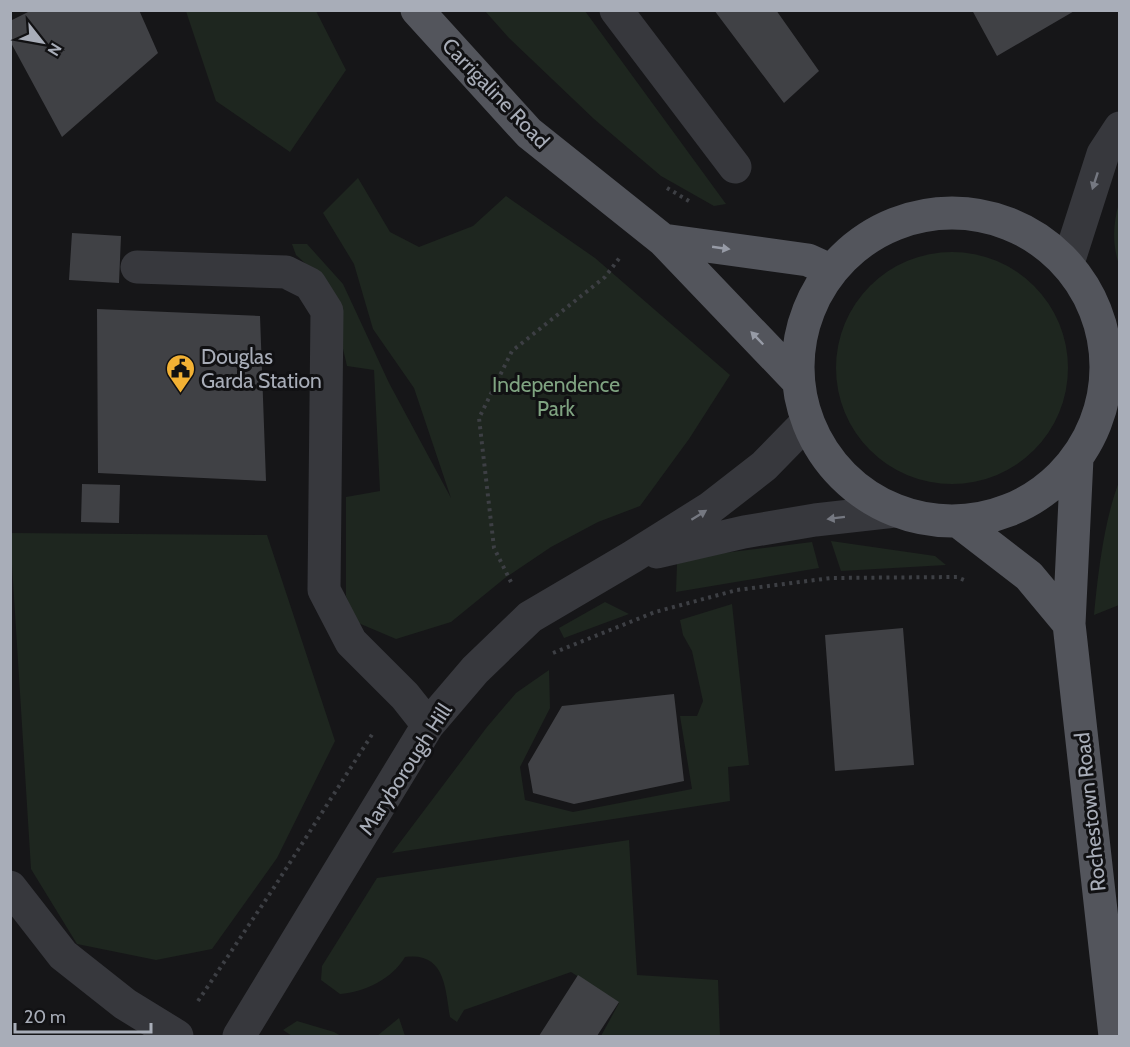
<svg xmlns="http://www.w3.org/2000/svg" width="1130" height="1047" font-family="Cabin,sans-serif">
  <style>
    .green { fill: #1e261f }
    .building { fill: #404145 }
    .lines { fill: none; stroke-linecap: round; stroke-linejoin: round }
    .path { stroke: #3d3f44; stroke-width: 4; stroke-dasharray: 3 4.5; stroke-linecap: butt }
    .minor { stroke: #37383d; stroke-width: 33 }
    .major { stroke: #53555c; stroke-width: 33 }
    .oneway { fill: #757881 }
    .oneway2 { fill: #979ba6 }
    .labels { text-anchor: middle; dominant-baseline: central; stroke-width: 6; stroke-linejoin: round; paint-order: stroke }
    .street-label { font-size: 21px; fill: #a8adb8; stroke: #111113 }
    .poi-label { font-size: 21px; fill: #a8adb8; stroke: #111113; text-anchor: start }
    .park-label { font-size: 21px; fill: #7fa381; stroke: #111113 }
  </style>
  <rect width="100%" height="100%" fill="#161618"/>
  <path class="green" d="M 186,11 L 316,11 L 346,70 L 290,152 L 216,101 Z
    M 485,11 L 585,11 L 726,204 L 714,206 L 661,176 L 594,119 L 509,38 Z
    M 358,178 L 390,232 L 419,247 L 473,226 L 506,196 L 595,258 L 730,375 L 689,439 L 640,506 L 598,522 L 551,547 L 505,578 L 451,622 L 396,639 L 356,622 L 346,596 L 346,497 L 380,491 L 374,370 L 347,366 L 328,284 L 296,255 L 292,244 L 307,244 L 343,284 L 389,383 L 451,498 L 414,388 L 373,329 L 354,264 L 323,213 Z
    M 1119,203 L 1119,265 C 1112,243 1113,224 1119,203 Z
    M836 368a116 116 0 1 1 232 0a116 116 0 1 1-232 0Z
    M 1119,482 L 1119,605 L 1094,615 C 1098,573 1104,521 1119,482 Z
    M 10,533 L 267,535 L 335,741 L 277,858 L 212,949 L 156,960 L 77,944 L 31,869 Z
    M 831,541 L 935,556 L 946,565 L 841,571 Z
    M 812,542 L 819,568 L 676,592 L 677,564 L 715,554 Z
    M 605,602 L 629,614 L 564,638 L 559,628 Z
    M 732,604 L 749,765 L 728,767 L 730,801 L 392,853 L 487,727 L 516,693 L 549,670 L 550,708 L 520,767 L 525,800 L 573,812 L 692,789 L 680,716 L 697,716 L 703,701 L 692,651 L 683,635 L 680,620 Z
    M 629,840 L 637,975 L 718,980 L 720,1036 L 601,1036 L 619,1003 L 571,972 L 464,1010 L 457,1022 L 450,1017 C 445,987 445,952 405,957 C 392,979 365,992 340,994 L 321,980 L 322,966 L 377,878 Z
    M 399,1018 L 405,1036 L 377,1036 Z
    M 297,1021 L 334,1032 L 341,1036 L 292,1036 L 283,1030 Z"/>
  <path class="building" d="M 32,10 L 139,10 L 158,53 L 62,137 L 10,41 L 10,21 Z
    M 714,10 L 776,10 L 819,71 L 784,103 Z
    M 972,10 L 1076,10 L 997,56 Z
    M 72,233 L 121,236 L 119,283 L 69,280 Z
    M 97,309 L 260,316 L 266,481 L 98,473 Z
    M 82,484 L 120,485 L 119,523 L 81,522 Z
    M 903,628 L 914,765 L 835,771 L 825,635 Z
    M 674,694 L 684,781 L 574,804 L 533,793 L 528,764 L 562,706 Z
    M 578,975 L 619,1002 L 597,1036 L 539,1036 Z"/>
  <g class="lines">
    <path class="path" d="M 667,188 L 689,201
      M 511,582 L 494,548 L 479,418 L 512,351 L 605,277 L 621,256
      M 553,653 L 655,612 L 737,590 L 831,578 L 957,577 L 964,580
      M 198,1001 L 273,889 L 373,733"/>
    <path class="minor" d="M 616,10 L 735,167
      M 1068,263 L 1103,154 L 1120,128
      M 137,267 L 286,272 L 310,284 L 327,311 L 324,590 L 351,642 L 405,696 L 428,725
      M 657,552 L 744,532 L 815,520 L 895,511
      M 10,887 L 63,955 L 125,1004 L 177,1036
      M 239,1036 L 428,725 L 475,670 L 530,617 L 632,557 L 710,508 L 764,466 L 807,422"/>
    <path class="major" d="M 417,10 L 529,133 L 663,240 L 797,380
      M798 367a154 154 0 1 1 308 0a154 154 0 1 1-308 0Z
      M 663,240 L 808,260 L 830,270
      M 1077,458 L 1069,624 L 1115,1036
      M 959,522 L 1029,576 L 1069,624"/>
  </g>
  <defs><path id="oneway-solid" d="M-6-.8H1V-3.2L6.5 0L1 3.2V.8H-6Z" transform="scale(1.5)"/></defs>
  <g class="oneway">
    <use href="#oneway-solid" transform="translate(1095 181) rotate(108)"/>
    <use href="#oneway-solid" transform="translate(699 515) rotate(-32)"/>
    <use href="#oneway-solid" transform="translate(836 518) rotate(173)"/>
  </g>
  <g class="oneway2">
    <use href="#oneway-solid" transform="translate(721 248) rotate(8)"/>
    <use href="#oneway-solid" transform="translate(757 338) rotate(-134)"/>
  </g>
  <defs>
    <symbol id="civic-pin" viewBox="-11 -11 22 30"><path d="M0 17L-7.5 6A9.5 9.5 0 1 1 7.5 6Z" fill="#f2b134" stroke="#111113"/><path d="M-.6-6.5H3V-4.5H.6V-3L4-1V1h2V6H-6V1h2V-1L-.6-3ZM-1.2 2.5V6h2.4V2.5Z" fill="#111"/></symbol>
  </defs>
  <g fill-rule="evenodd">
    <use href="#civic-pin" x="164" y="352" width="33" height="45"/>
  </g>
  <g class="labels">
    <g class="street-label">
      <text transform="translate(496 93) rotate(46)">Carrigaline Road</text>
      <text transform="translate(405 769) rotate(-57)">Maryborough Hill</text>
      <text transform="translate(1090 812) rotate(-96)">Rochestown Road</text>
    </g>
    <g class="poi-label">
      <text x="201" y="356">Douglas<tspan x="201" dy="24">Garda Station</tspan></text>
    </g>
    <g class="park-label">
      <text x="556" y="384">Independence<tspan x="556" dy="24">Park</tspan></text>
    </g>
  </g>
  <rect width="1130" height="1047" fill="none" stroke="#a8adb8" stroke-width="24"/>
  <g transform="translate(42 42) rotate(121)" stroke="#111113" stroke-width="4.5" paint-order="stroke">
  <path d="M0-4.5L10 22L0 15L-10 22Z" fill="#a8adb8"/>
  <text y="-9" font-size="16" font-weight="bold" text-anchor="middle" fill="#a8adb8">N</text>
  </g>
  <path d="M15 1023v9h136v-9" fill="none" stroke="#a8adb8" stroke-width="3"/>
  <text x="24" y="1023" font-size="18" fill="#a8adb8" stroke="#111113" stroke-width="4.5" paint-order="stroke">20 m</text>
</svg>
